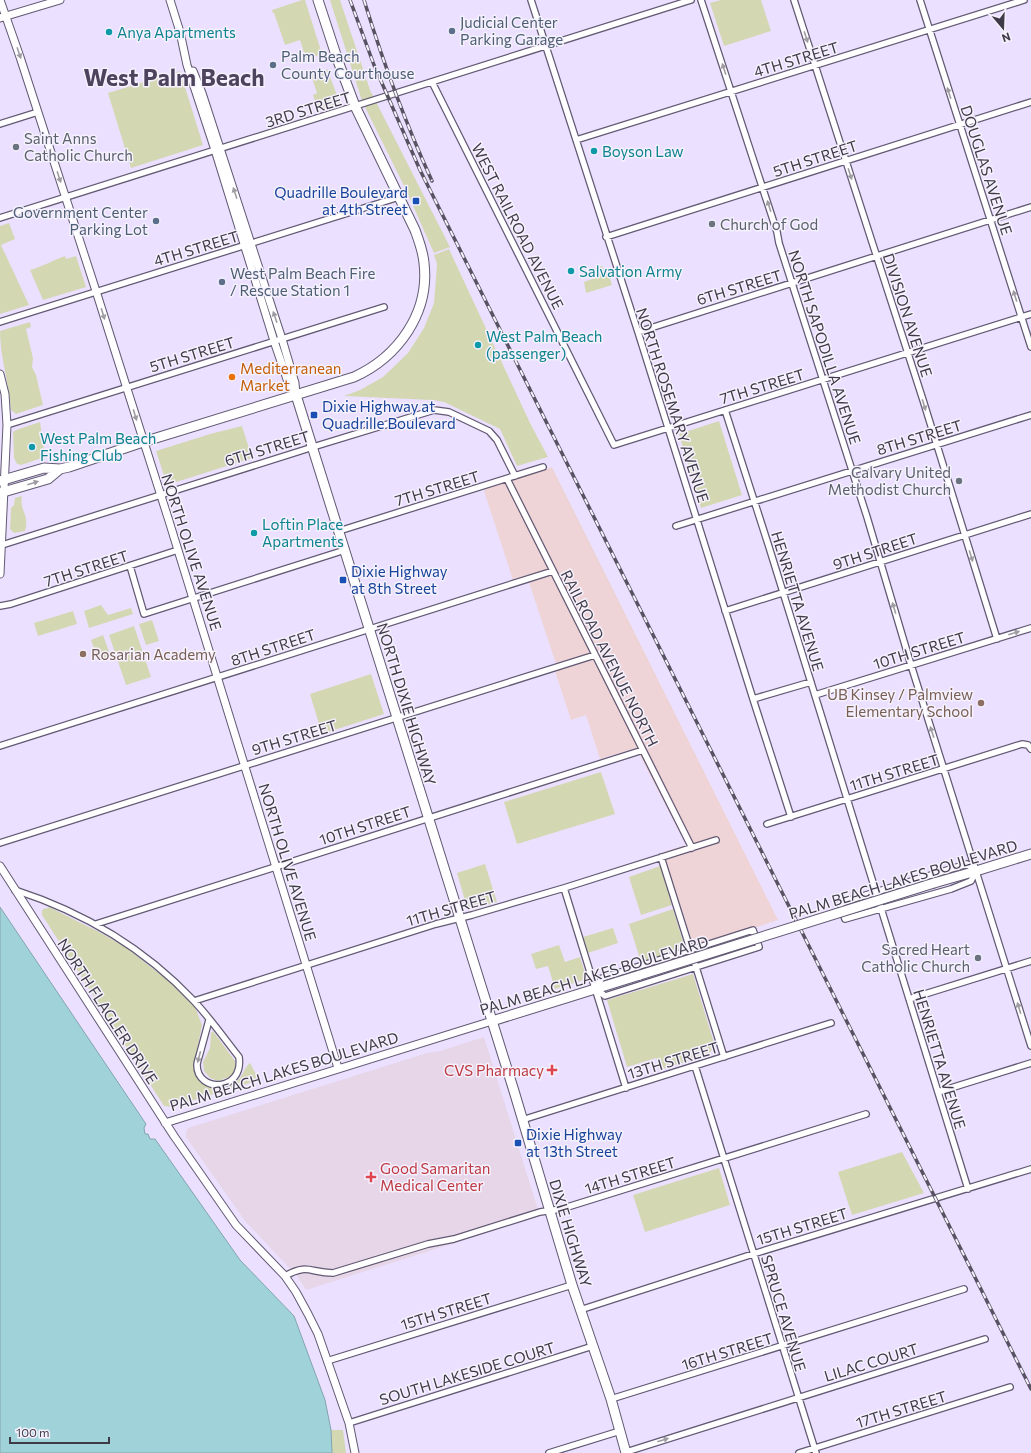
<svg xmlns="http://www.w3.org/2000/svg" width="1031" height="1453" font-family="Commissioner,sans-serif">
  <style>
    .commercial { fill: #efd4d7 }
    .medical { fill: #e6d6e8 }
    .green { fill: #d3d8b3 }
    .water { fill: #a0d2da; stroke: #83a4ae }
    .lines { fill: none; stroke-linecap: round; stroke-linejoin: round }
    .minor-casing { stroke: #625973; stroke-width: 8 }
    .tertiary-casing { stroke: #625973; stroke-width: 9 }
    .primary-casing { stroke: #625973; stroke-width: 11 }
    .minor { stroke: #fff; stroke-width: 5.5 }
    .tertiary { stroke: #fff; stroke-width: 7 }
    .primary { stroke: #fff; stroke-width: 9 }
    .rail-casing { stroke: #585262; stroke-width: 3.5 }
    .rail { stroke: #f5f1fd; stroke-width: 2; stroke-dasharray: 6; stroke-linecap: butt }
    .primary-bridge-casing { stroke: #625973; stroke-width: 11; stroke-linecap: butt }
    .primary-bridge { stroke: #fff; stroke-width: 9 }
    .oneway { fill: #9f9ca3 }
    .service-dot { fill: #5c6f8a; stroke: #f5f1fd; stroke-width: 1.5 }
    .culture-dot { fill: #0f9aa8; stroke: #f5f1fd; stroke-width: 1.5 }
    .worship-dot { fill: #6b7280; stroke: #f5f1fd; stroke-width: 1.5 }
    .transit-dot { fill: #1a4fb4; stroke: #f5f1fd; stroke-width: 1.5 }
    .food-dot { fill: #e8710a; stroke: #f5f1fd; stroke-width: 1.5 }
    .education-dot { fill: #8d6e63; stroke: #f5f1fd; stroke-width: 1.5 }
    .health-dot { fill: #e0444e; stroke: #f5f1fd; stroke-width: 1.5 }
    .labels { text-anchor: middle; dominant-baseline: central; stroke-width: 3; stroke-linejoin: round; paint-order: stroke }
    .service-label { font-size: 15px; fill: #4e5e75; stroke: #f5f1fd; text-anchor: start }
    .culture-label { font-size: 15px; fill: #0d838f; stroke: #f5f1fd; text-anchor: start }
    .street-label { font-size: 15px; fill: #3f3a47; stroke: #f5f1fd }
    .worship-label { font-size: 15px; fill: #5b616d; stroke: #f5f1fd; text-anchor: start }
    .transit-label { font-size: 15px; fill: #164399; stroke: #f5f1fd; text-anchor: start }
    .food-label { font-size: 15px; fill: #c56008; stroke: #f5f1fd; text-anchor: start }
    .education-label { font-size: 15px; fill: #785e54; stroke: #f5f1fd; text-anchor: start }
    .health-label { font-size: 15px; fill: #be3a42; stroke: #f5f1fd; text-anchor: end }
    .town-label { font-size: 23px; font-weight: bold; fill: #4d435d; stroke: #f5f1fd }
  </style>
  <rect width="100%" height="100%" fill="#ebe0ff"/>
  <path class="commercial" d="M 552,467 L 778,920 L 694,948 L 663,852 L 686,845 L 636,748 L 600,759 L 586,715 L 571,720 L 555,671 L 558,670 L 527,576 L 513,580 L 484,491 L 485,489 Z"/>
  <path class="medical" d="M 484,1037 L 540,1216 L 306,1290 L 297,1276 L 245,1221 L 186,1137 L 186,1132 L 188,1128 L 427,1053 L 440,1051 Z"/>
  <path class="green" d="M 302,0 L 305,0 L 322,54 L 306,59 L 300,40 L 285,45 L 274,13 L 273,13 L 272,10 Z
    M 330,0 L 340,0 L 370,90 L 450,247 L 434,253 L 406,190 L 362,101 Z
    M 721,0 L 761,0 L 771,31 L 724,46 L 710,3 Z
    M 327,69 L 340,103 L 318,111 L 313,95 L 317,93 L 311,75 Z
    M 180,71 L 203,145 L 131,168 L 108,93 Z
    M 9,223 L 15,239 L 1,245 L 29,305 L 0,314 L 0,226 Z
    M 449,249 L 531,425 L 548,457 L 517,466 L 500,429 L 444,402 L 432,400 L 344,396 L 360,390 L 383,377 L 408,353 L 424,328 L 434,303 L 437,264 L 434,255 Z
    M 65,256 L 66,259 L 76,256 L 86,287 L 43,300 L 30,270 C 42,267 53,260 65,256 Z
    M 602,266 L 605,272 L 608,271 L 612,285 L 586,293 L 584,282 L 595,278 L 592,269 Z
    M 30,322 L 31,327 L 26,329 L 33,358 L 32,367 L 36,375 L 43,405 L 16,414 L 11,410 C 9,383 0,357 0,331 Z
    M 719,421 L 742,495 L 701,508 L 679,434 Z
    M 40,422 L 45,457 L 21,465 L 17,464 L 14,458 L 13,432 L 16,430 Z
    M 242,426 L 252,458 L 167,485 L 156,451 L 210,434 Z
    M 22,496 C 19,511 30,514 25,531 L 14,533 L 10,529 L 11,508 L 14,505 L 15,498 Z
    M 101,605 L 108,615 L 131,608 L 133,614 L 89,628 L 84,611 Z
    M 73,611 L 77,624 L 38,636 L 34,623 Z
    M 152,620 L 159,641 L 146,645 L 139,624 Z
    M 134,626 L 151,677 L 126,685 L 109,635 Z
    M 103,635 L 111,657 L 99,661 L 91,640 Z
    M 371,674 L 384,714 L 322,734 L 310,694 Z
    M 601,772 L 615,814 L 517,844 L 504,802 Z
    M 485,864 L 497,902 L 468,911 L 457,873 Z
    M 660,866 L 672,905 L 641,915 L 629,877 Z
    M 49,907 L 99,932 L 125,947 L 165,978 L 195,1007 L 202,1025 L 194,1065 L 199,1080 L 217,1090 C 229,1087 237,1084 243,1073 C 245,1069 247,1065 250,1063 L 259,1080 L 172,1107 L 164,1106 L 42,915 L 42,911 L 43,909 L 48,908 Z
    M 673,909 L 685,948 L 641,962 L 629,924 Z
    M 613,928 L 618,943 L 588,953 L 583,937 Z
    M 559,945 L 565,962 L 580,957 L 587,979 L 555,989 L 548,966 L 536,969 L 531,954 Z
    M 693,974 L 715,1046 L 708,1055 L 659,1070 L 656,1058 L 627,1067 L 607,1000 Z
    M 213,1031 L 235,1061 L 235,1072 L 229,1077 L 218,1081 L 210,1078 L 204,1071 L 203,1062 L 210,1048 L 211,1033 Z
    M 902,1152 L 924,1193 L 852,1215 L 838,1172 Z
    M 719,1168 L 730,1205 L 645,1232 L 633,1195 Z
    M 331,1430 L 343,1430 L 346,1453 L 332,1453 Z"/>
  <path class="water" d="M 0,907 L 146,1124 L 144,1128 L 145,1134 L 148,1134 L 150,1139 L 155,1139 L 240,1260 L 294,1316 L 325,1400 L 331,1430 L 332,1453 L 0,1453 Z"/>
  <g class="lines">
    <defs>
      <path id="minor" d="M 531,0 L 638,332 L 753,699 L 791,817
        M 701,0 L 777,232 L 779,243 L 867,517 L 911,665 L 1031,1046
        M 794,0 L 923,400 L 997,639
        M 920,0 L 1031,347
        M 432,82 L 614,445 L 1031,314
        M 0,124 L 38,112
        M 576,140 L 1024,0
        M 0,218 L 691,0
        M 606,237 L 1031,102
        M 0,322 L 399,197
        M 638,332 L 1031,207
        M 725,410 L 769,547 L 968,1189
        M 7,425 L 384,307
        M 507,479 L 692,848
        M 676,526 L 1031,415
        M 339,531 L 543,467
        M 2,545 L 313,447 L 434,410 L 449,412 L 489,431 L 497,440 L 515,476
        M 130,566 L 144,614 L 345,550
        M 0,606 L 11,604 L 178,550
        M 725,611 L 1031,514
        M 815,695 L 1031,628
        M 753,699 L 811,682
        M 0,746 L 553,571
        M 767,824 L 1022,744 L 1028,745 L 1031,749
        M 0,843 L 595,655
        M 661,857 L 691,952
        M 967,864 L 976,871 L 971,881 L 951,889 L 845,919 L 840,903 Z
        M 564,888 L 626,1088
        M 15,890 C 83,912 144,948 193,1000 C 210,1018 224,1038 239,1057 C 244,1092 197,1093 197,1065 C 197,1062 199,1057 200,1053 C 203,1042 206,1031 209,1020
        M 96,924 L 643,750
        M 753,930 L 759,947 L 605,996 L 595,988 L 602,978 Z
        M 695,964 L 724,1057
        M 909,999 L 1031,961
        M 194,1001 L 436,924 L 472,915 L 564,888 L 716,840
        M 695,1066 L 816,1453
        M 938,1092 L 1031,1063
        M 522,1120 L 831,1023
        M 285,1276 C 308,1263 310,1273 333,1273 L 428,1244 L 454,1239 L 540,1212 L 561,1209 L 866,1114
        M 580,1310 L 753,1254 L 1031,1169
        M 327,1361 L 572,1285
        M 611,1399 L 964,1289
        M 349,1423 L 593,1346
        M 626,1452 L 985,1339
        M 549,1453 L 620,1431
        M 799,1453 L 1010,1387"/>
      <path id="tertiary" d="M 0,0 L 20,57 L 96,291 L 169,521 L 338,1068
        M 170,0 L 180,32 L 187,65 L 215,150 L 274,341 L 289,385 L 296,395
        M 0,18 L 60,0
        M 193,71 L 202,93 L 282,339 L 295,383 L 296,394
        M 0,374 L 5,394 L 7,425 L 0,574
        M 0,866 L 174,1136 L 236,1225 L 285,1276 L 296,1292 L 308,1314 L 318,1334 L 349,1423 L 355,1453
        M 165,1123 L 492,1021"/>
      <path id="primary" d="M 296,395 L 514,1091 L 572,1285 L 611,1399 L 626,1453
        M 0,481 L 44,468 L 60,469 L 69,467 L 143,442 L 354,377 C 398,357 430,313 424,263 C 423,251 419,241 415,230 L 355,106 L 338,61 L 318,0
        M 0,493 L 48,479 L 60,469
        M 934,883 L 976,871 L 1031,854
        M 492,1021 L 640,975"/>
    </defs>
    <use href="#minor" class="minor-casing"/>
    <use href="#tertiary" class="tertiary-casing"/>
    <use href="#primary" class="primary-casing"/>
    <use href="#minor" class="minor"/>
    <use href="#tertiary" class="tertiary"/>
    <use href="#primary" class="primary"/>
    <defs>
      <path id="rail" d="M 350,0 L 374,65 L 420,170 L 1031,1389
        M 364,0 C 383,62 405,122 432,181"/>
    </defs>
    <use href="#rail" class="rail-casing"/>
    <use href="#rail" class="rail"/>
    <defs>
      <path id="primary-bridge" d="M 640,975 L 934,883"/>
    </defs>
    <use href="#primary-bridge" class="primary-bridge-casing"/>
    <use href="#primary-bridge" class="primary-bridge"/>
  </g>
  <defs><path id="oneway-solid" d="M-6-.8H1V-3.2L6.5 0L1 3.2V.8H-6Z"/></defs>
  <g class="oneway">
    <use href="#oneway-solid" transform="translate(806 37) rotate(72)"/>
    <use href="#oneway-solid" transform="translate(19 53) rotate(71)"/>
    <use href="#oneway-solid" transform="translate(724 69) rotate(-108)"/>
    <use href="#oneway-solid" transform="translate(949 93) rotate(-108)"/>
    <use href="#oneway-solid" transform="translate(850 174) rotate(72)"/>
    <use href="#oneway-solid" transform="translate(59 177) rotate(72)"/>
    <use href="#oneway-solid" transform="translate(235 193) rotate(-108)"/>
    <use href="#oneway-solid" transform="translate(769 206) rotate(-108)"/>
    <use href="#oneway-solid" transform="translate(1015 296) rotate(-107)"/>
    <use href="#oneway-solid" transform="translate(103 314) rotate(73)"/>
    <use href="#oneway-solid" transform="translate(275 317) rotate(-109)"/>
    <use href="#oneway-solid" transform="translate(924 405) rotate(73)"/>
    <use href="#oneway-solid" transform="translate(135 415) rotate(73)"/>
    <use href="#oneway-solid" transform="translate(33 483) rotate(-17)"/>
    <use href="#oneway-solid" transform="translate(971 556) rotate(73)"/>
    <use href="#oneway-solid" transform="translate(894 608) rotate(-107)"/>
    <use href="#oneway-solid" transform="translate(1014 633) rotate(-17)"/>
    <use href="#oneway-solid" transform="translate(932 732) rotate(-108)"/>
    <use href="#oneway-solid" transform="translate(1019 1008) rotate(-107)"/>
    <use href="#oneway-solid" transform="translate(199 1057) rotate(105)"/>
    <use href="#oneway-solid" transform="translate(663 1440) rotate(-18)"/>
  </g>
  <g class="service-dot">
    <circle cx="452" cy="31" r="4"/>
    <circle cx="273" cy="65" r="4"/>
    <circle cx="156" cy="221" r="4"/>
    <circle cx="222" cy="282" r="4"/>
  </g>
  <g class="culture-dot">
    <circle cx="109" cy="32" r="4"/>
    <circle cx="594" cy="151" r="4"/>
    <circle cx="571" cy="271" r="4"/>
    <circle cx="478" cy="345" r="4"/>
    <circle cx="32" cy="447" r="4"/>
    <circle cx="254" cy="533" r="4"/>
  </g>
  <g class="worship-dot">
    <circle cx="16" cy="147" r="4"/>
    <circle cx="712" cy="224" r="4"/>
    <circle cx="959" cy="481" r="4"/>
    <circle cx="978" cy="958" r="4"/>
  </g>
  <g class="transit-dot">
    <rect x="412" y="197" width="8" height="8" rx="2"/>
    <rect x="310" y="411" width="8" height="8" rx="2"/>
    <rect x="339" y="576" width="8" height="8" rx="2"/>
    <rect x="514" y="1139" width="8" height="8" rx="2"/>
  </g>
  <circle class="food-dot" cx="232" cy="377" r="4"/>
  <g class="education-dot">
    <circle cx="83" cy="654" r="4"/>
    <circle cx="981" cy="703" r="4"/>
  </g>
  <g class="health-dot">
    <path d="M550 1064h4v4h4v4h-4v4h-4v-4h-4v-4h4z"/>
    <path d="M369 1171h4v4h4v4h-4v4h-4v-4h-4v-4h4z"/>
  </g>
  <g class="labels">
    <g class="service-label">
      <text x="460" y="22">Judicial Center<tspan x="460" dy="17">Parking Garage</tspan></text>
      <text x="281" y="56">Palm Beach<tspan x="281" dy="17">County Courthouse</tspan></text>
      <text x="148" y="212" text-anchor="end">Government Center<tspan x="148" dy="17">Parking Lot</tspan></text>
      <text x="230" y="273">West Palm Beach Fire<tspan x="230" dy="17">/ Rescue Station 1</tspan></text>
    </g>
    <g class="culture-label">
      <text x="117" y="32">Anya Apartments</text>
      <text x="602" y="151">Boyson Law</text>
      <text x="579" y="271">Salvation Army</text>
      <text x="486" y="336">West Palm Beach<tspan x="486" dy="17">(passenger)</tspan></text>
      <text x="40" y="438">West Palm Beach<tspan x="40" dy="17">Fishing Club</tspan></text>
      <text x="262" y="524">Loftin Place<tspan x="262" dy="17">Apartments</tspan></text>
    </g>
    <g class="street-label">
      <text transform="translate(796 59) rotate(-17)">4TH STREET</text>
      <text transform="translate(308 109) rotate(-17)">3RD STREET</text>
      <text transform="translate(815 158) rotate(-18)">5TH STREET</text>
      <text transform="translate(987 170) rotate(72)">DOUGLAS AVENUE</text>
      <text transform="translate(518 226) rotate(63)">WEST RAILROAD AVENUE</text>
      <text transform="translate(196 248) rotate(-17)">4TH STREET</text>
      <text transform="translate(739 287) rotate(-17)">6TH STREET</text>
      <text transform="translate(908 315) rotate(72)">DIVISION AVENUE</text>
      <text transform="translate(825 347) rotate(72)">NORTH SAPODILLA AVENUE</text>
      <text transform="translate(192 354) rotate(-17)">5TH STREET</text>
      <text transform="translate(762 386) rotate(-17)">7TH STREET</text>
      <text transform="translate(673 405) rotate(72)">NORTH ROSEMARY AVENUE</text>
      <text transform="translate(919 437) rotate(-17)">8TH STREET</text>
      <text transform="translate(267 448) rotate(-17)">6TH STREET</text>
      <text transform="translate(437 488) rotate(-17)">7TH STREET</text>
      <text transform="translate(875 551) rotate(-18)">9TH STREET</text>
      <text transform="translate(192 552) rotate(72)">NORTH OLIVE AVENUE</text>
      <text transform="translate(86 568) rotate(-18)">7TH STREET</text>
      <text transform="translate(798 601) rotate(73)">HENRIETTA AVENUE</text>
      <text transform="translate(273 647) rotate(-18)">8TH STREET</text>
      <text transform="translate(919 650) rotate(-17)">10TH STREET</text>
      <text transform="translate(610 658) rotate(63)">RAILROAD AVENUE NORTH</text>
      <text transform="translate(407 704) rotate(73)">NORTH DIXIE HIGHWAY</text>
      <text transform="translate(294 737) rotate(-17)">9TH STREET</text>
      <text transform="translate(894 772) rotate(-17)">11TH STREET</text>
      <text transform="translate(365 825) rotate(-18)">10TH STREET</text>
      <text transform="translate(288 862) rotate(73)">NORTH OLIVE AVENUE</text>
      <text transform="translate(903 879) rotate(-17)">PALM BEACH LAKES BOULEVARD</text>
      <text transform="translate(451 908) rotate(-16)">11TH STREET</text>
      <text transform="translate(594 975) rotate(-17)">PALM BEACH LAKES BOULEVARD</text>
      <text transform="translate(108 1011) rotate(57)">NORTH FLAGLER DRIVE</text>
      <text transform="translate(940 1059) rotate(73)">HENRIETTA AVENUE</text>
      <text transform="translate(673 1060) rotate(-17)">13TH STREET</text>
      <text transform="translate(284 1071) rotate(-17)">PALM BEACH LAKES BOULEVARD</text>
      <text transform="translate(630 1175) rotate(-17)">14TH STREET</text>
      <text transform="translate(802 1226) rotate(-17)">15TH STREET</text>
      <text transform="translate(571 1233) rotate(73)">DIXIE HIGHWAY</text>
      <text transform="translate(446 1311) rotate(-17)">15TH STREET</text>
      <text transform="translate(784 1313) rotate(73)">SPRUCE AVENUE</text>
      <text transform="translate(727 1351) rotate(-17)">16TH STREET</text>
      <text transform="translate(871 1362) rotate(-17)">LILAC COURT</text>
      <text transform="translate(467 1373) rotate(-17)">SOUTH LAKESIDE COURT</text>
      <text transform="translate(901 1409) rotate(-17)">17TH STREET</text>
    </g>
    <g class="worship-label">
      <text x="24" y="138">Saint Anns<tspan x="24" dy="17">Catholic Church</tspan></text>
      <text x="720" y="224">Church of God</text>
      <text x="951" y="472" text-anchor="end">Calvary United<tspan x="951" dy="17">Methodist Church</tspan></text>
      <text x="970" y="949" text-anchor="end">Sacred Heart<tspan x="970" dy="17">Catholic Church</tspan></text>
    </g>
    <g class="transit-label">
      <text x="408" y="192" text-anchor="end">Quadrille Boulevard<tspan x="408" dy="17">at 4th Street</tspan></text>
      <text x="322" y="406">Dixie Highway at<tspan x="322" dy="17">Quadrille Boulevard</tspan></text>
      <text x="351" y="571">Dixie Highway<tspan x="351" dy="17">at 8th Street</tspan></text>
      <text x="526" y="1134">Dixie Highway<tspan x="526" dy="17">at 13th Street</tspan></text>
    </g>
    <g class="food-label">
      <text x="240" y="368">Mediterranean<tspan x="240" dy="17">Market</tspan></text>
    </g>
    <g class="education-label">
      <text x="91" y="654">Rosarian Academy</text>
      <text x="973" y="694" text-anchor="end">UB Kinsey / Palmview<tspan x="973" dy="17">Elementary School</tspan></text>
    </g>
    <g class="health-label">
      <text x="544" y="1070">CVS Pharmacy</text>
      <text x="380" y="1168" text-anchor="start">Good Samaritan<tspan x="380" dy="17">Medical Center</tspan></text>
    </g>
    <g class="town-label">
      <text x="174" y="77">West Palm Beach</text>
    </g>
  </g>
  <g transform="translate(1003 28) rotate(161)" stroke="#f5f1fd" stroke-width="3" paint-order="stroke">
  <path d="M0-3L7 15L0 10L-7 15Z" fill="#3f3a47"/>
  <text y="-6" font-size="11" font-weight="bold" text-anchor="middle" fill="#3f3a47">N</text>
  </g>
  <path d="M10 1437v6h99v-6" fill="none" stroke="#3f3a47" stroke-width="2"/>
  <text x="16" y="1437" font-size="12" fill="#3f3a47" stroke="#f5f1fd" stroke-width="3" paint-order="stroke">100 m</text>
</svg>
